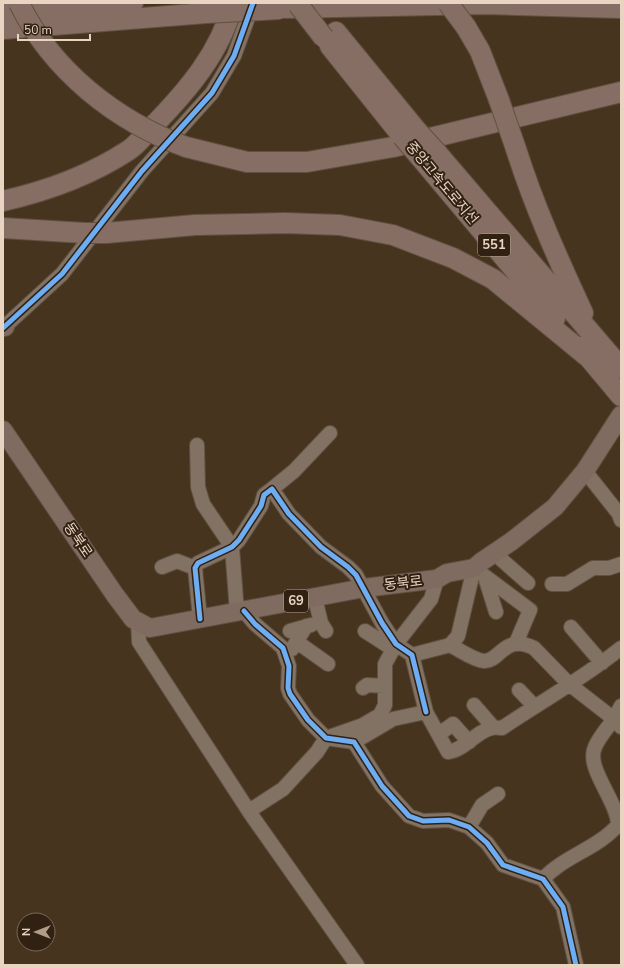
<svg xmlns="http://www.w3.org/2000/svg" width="624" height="968" font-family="'Nunito Sans','Noto Sans KR',sans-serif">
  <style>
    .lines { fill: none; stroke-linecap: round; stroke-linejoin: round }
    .minor-casing { stroke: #605141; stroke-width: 16 }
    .major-casing { stroke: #605141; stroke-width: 20 }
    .highway-casing { stroke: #605141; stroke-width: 22 }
    .minor { stroke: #817263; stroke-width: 14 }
    .major { stroke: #806b60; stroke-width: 18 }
    .highway { stroke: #866e64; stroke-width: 20 }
    .highway-bridge-casing { stroke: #605141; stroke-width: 22; stroke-linecap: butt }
    .highway-bridge { stroke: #866e64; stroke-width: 20 }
    .cycleway-casing { stroke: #302112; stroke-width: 8 }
    .cycleway { stroke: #6dadf4; stroke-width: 5 }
    .labels { text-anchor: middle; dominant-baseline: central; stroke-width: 4; stroke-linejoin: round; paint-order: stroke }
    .shield { fill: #302112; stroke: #b29e8c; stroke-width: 1 }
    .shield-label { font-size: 13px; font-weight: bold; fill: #e9d4c1 }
    .street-label { font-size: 14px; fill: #e9d4c1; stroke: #302112 }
  </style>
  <rect width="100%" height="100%" fill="#47341f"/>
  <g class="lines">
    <defs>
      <path id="minor" d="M 3,328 L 62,274 L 142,171 L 212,93 L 234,56 L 253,4
        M 197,445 L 198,487 L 203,504 L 232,547 L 237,612
        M 585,471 L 619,514 L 621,520
        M 272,489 L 294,471 L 330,433
        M 494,553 L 528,583
        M 162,567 L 177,561 L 195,568
        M 485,577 L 496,612
        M 552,584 L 567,584 L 593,568 L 609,568 L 621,564
        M 315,598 L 321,623 L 326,631
        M 244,611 L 255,624 L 283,648 L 289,666 L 288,688 L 290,694 L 308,720 L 326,738 L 354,742 L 382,786 L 409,816 L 423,821 L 449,820 L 469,827 L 487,843 L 503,865 L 543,879 L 563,907 L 576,965
        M 200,619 L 195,568 L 198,563 L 232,547 L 239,540 L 261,506 L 264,495 L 272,489 L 289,514 L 321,547 L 348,567 L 356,575 L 382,623 L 396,644 L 412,655 L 426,712
        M 138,620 L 139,642 L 250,813 L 357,965
        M 571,627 L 602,663
        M 290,631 L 311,625
        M 365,631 L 393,649
        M 297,642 L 328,664
        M 450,645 C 460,650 473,660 484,661 C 500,662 504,633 534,648 L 569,684 L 614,719 C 608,727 599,737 595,747 C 585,768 618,801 618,825 C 597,849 564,856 543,879
        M 292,649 L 306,626
        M 412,655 L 450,645 L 458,636 L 474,568 L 530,610 L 516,643
        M 363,688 L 367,685 L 385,686
        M 519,690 L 534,706
        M 474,705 L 493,727
        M 621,706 L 614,719 L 621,727
        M 439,734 L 453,724 L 469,742
        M 354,742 L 393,719 L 426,712 L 448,752 C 465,750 476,731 492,728 C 495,727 499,728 502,728 C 542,701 584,678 621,648
        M 249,811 L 283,789 L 317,752 L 326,738 L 363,725 L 380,715 L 385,705 L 385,664 L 396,644 L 431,599 L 437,579
        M 469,827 L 482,805 L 498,794"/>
      <path id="major" d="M 3,327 L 5,327
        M 3,430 L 115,595 L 133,619 L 150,628 L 364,588 L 437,579 L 447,573 L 474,568 L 481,562 L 512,541 L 555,507 L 585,471 L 621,415"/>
      <path id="highway" d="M 286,8 L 487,4 L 621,8
        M 3,14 L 133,3
        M 466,27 L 480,51 L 499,100
        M 3,29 L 206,13
        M 336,32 L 417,131
        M 330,46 L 402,136
        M 186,147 L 247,162 L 307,162 L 393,147 L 621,92
        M 516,149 C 534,206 558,259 583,313
        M 437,153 L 621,368
        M 420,157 L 555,318
        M 3,201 C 47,191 91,175 129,150 C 138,144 145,134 153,126 C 187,91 221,52 233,3
        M 3,228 L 85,233
        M 106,233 L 195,225 L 285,223 L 340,225 L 393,235 L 453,258 L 493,279 L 588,357
        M 580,347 L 621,396"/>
    </defs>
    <use href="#minor" class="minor-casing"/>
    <use href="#major" class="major-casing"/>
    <use href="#highway" class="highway-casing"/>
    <use href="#minor" class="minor"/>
    <use href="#major" class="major"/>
    <use href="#highway" class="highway"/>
    <defs>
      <path id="highway-bridge" d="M 19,3 C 52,71 116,121 186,147
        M 297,3 L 324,38
        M 448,3 L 466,27
        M 206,13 L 280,9
        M 499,100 L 516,149
        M 417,131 L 437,153
        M 402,136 L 420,157
        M 85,233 L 106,233"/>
    </defs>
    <use href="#highway-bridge" class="highway-bridge-casing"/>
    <use href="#highway-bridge" class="highway-bridge"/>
    <defs>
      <path id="cycleway" d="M 3,328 L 62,274 L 142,171 L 212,93 L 234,56 L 253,3
        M 244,611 L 255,624 L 283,648 L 289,666 L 288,688 L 290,694 L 308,720 L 326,738 L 354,742 L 382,786 L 409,816 L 423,821 L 449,820 L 469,827 L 487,843 L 503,865 L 543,879 L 563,907 L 576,965
        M 200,619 L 195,568 L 198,563 L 232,547 L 239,540 L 261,506 L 264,495 L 272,489 L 289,514 L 321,547 L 348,567 L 356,575 L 382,623 L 396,644 L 412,655 L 426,712"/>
    </defs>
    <use href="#cycleway" class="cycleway-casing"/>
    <use href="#cycleway" class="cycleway"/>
  </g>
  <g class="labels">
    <g class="shield">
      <rect x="478" y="234" width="32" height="22" rx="3"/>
      <rect x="284" y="590" width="24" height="22" rx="3"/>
    </g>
    <g class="shield-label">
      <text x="494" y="245">551</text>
      <text x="296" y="601">69</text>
    </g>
    <g class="street-label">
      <text transform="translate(442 183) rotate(50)">중앙고속도로지선</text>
      <text transform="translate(78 540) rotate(56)">동북로</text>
      <text transform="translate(403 583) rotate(-7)">동북로</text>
    </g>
  </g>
  <rect width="624" height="968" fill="none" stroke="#e9d4c1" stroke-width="8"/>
  <g transform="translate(36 932) rotate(270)"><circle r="19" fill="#302112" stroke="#7a6958"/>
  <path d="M0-3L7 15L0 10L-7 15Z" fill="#b09c88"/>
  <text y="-6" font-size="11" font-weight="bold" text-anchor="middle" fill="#e9d4c1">N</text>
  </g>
  <path d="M18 34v6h72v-6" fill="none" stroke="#e9d4c1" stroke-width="2"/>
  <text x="24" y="34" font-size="12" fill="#e9d4c1" stroke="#302112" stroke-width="3" paint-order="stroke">50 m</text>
</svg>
